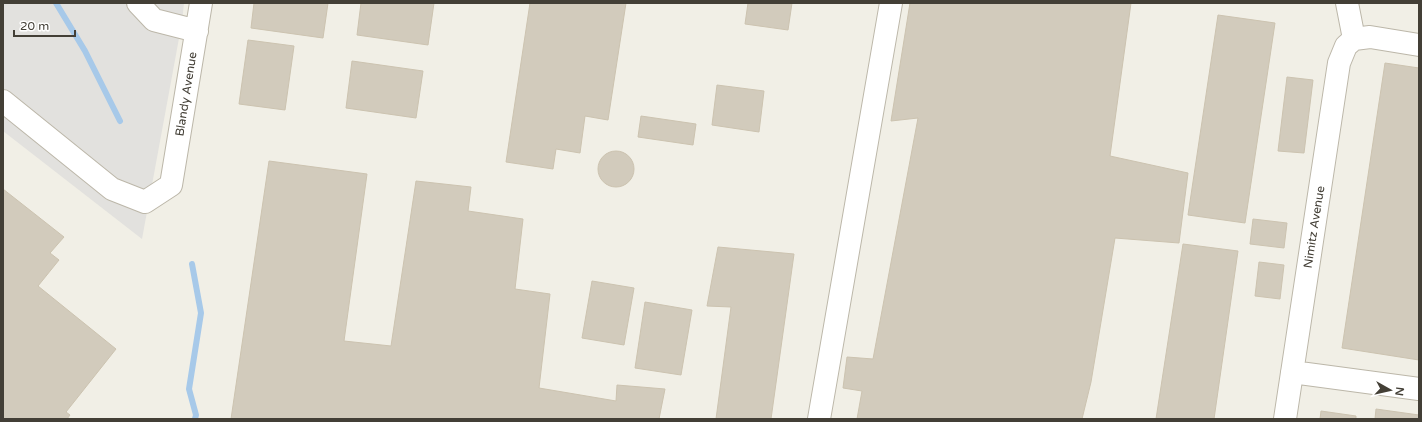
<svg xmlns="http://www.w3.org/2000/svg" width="1422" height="422" font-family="'Varela Round',sans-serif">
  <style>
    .parking { fill: #e2e1de }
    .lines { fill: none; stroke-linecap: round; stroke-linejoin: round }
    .stream { stroke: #a7c9e9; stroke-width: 6 }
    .building { fill: #d2cbbc; stroke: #ccc3b0 }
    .minor-casing { stroke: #bcb7a9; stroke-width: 24 }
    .minor { stroke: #fff; stroke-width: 22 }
    .labels { text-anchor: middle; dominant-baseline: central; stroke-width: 3.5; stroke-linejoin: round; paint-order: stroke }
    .street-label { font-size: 12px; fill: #433f36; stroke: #fff }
  </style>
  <rect width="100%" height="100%" fill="#f1efe6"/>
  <path class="parking" d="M 3,3 L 184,3 L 182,22 L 142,239 L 3,131 Z"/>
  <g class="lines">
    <path class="stream" d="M 56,3 L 85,51 L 120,121
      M 192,264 L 201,313 L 189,389 L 196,415 L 195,419"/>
  </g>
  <path class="building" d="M 254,3 L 328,3 L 323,38 L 251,28 Z
    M 361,3 L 434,3 L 428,45 L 357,35 Z
    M 530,3 L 626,3 L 608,120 L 585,116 L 580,153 L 556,149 L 553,169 L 506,162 Z
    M 748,3 L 792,3 L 788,30 L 745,24 Z
    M 910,3 L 1131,3 L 1110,156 L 1188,173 L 1179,243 L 1115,238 L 1091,382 L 1082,419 L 857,419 L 862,391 L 843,388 L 847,357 L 873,359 L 918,118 L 891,121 Z
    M 1218,15 L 1275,23 L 1245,223 L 1188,215 Z
    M 248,40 L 294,46 L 285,110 L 239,104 Z
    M 352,61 L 423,71 L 416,118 L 346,108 Z
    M 1385,63 L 1419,68 L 1419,360 L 1342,348 Z
    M 1287,77 L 1313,80 L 1304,153 L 1278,151 Z
    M 717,85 L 764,91 L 759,132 L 712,125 Z
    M 641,116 L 696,124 L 693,145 L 638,137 Z
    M598 169a18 18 0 1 1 36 0a18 18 0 1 1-36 0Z
    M 269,161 L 367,174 L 344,341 L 391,346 L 416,181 L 471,187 L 468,211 L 523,219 L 515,289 L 550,294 L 539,388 L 616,401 L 617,385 L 665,389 L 659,419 L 231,419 Z
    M 3,189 L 64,237 L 50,253 L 59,260 L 38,286 L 116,349 L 66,412 L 70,415 L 67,419 L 3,419 Z
    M 1253,219 L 1287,223 L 1284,248 L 1250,244 Z
    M 1183,244 L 1238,251 L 1214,419 L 1156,419 Z
    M 718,247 L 794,254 L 771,419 L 716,419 L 731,307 L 707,306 Z
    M 1259,262 L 1284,265 L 1280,299 L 1255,296 Z
    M 592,281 L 634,288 L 624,345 L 582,338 Z
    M 645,302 L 692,310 L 681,375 L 635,368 Z
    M 1376,409 L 1419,415 L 1419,419 L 1375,419 Z
    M 1321,411 L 1356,416 L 1356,419 L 1320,419 Z"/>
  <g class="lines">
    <defs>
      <path id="minor" d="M 138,3 L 154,20 L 197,31
        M 1347,3 L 1354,39
        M 1354,39 L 1370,37 L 1419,45
        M 3,101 L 112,189 L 145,202 L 171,185 L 201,3
        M 1292,372 L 1419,389
        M 819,419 L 891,3
        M 1285,419 L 1339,63 L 1346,46 L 1354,39"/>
    </defs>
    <use href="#minor" class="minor-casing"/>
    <use href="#minor" class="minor"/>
  </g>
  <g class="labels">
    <g class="street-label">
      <text transform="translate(186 94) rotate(-81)">Blandy Avenue</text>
      <text transform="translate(1314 227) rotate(-81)">Nimitz Avenue</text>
    </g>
  </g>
  <rect width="1422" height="422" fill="none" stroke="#433f36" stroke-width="8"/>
  <g transform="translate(1390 390) rotate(98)" stroke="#ffffff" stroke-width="3" paint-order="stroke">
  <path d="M0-3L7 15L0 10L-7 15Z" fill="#433f36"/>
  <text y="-6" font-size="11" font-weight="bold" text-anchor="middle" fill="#433f36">N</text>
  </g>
  <path d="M14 30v6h61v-6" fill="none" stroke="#433f36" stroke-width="2"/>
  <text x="20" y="30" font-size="12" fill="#433f36" stroke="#ffffff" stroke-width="3" paint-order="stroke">20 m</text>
</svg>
